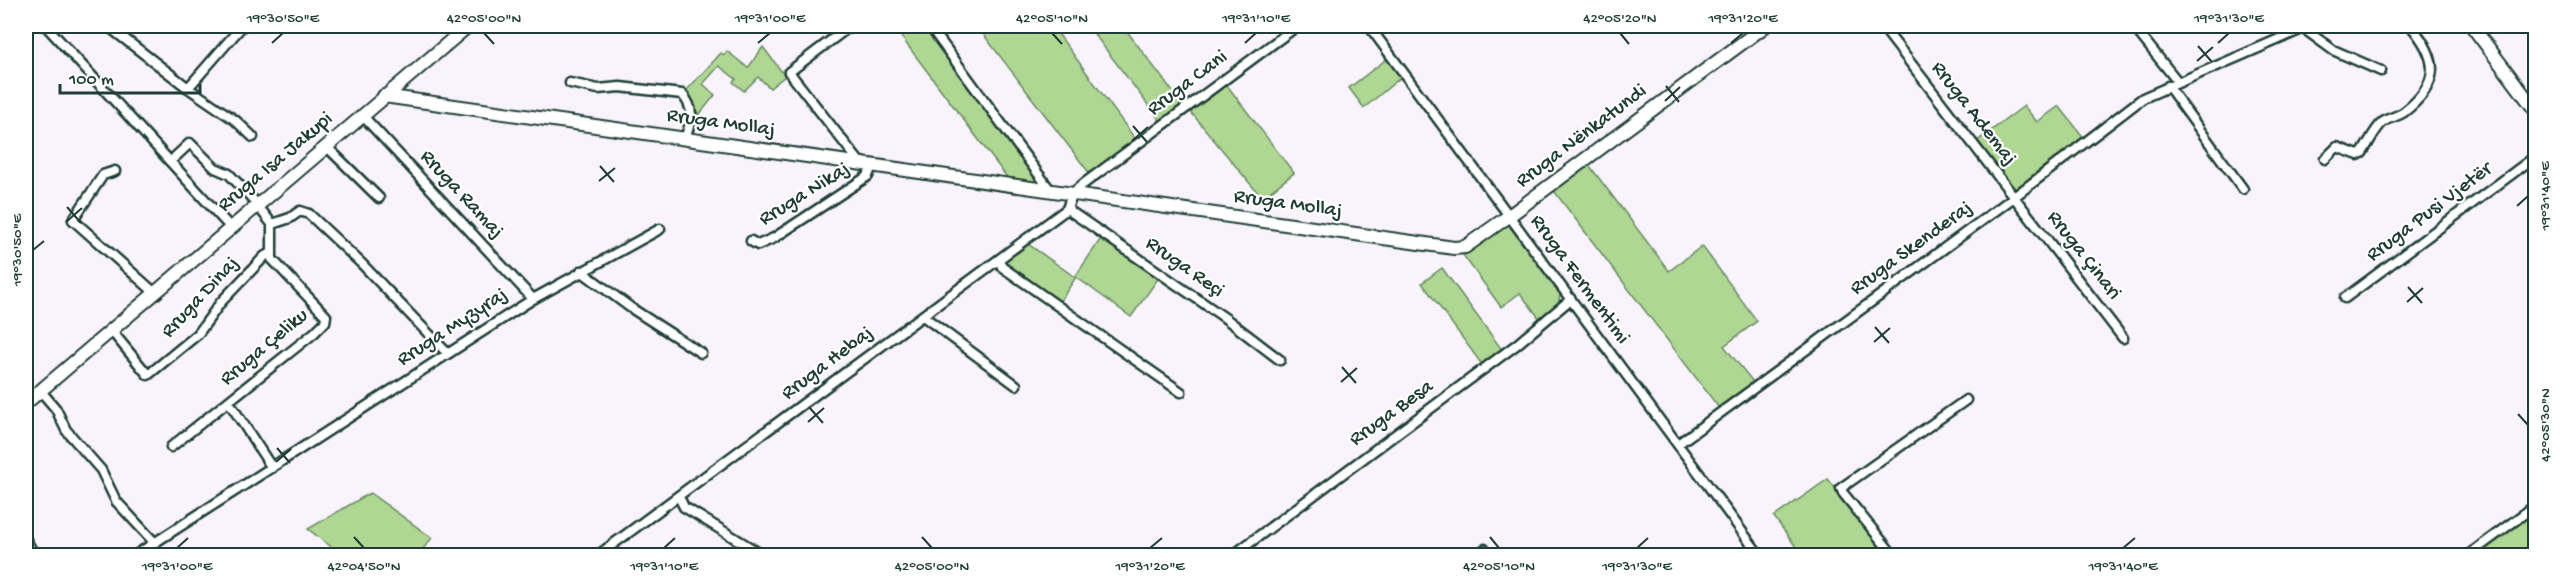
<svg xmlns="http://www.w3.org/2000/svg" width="2561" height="581" font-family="'Gochi Hand',sans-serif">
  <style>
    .green { fill: #afd692; stroke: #678a63; stroke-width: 1.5 }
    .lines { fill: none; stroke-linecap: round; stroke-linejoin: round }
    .street-casing { stroke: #1f3d34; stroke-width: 13 }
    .secondary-casing { stroke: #1f3d34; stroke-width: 16 }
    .street { stroke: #fff; stroke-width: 8 }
    .secondary { stroke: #fff; stroke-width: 12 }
    .ticks { fill: none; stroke: #1f3d34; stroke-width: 2 }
    .labels { text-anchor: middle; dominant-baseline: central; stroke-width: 4.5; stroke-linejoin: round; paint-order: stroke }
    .street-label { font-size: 21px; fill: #1f3d34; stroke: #fff }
    .neatline { fill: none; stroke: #1f3d34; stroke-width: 2 }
    .ticks-label { font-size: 15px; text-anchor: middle; fill: #1f3d34 }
  </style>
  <rect width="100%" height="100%" fill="#f9f3fc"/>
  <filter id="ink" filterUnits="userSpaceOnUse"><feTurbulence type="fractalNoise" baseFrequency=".0167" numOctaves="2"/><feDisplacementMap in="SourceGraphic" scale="12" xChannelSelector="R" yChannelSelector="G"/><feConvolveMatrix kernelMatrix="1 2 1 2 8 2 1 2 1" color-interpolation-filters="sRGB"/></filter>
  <g filter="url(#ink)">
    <path class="green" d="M 893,26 L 925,26 L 1041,179 L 1040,185 L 1009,180 Z
      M 977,26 L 1072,26 L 1059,35 L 1136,140 L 1090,174 Z
      M 1088,26 L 1123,26 L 1183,105 L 1161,122 Z
      M 763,47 L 785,76 L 770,88 L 758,77 L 744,91 L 733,82 L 736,79 L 719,66 L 703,84 L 715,95 L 699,115 L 689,100 L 689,93 L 686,91 L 721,53 L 724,55 L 727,51 L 748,68 Z
      M 1388,58 L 1401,77 L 1364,108 L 1349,88 Z
      M 1226,84 L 1294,173 L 1262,198 L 1189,110 Z
      M 2024,106 L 2037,122 L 2059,106 L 2085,139 L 2012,191 L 1976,142 Z
      M 1589,165 L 1669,271 L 1702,246 L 1757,321 L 1724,346 L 1754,383 L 1719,408 L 1554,191 Z
      M 1509,225 L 1560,293 L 1558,307 L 1540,319 L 1520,293 L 1501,307 L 1463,255 L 1500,228 Z
      M 1102,237 L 1160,276 L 1131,317 L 1076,277 L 1059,303 L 1007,267 L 1005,258 L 1025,242 L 1075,277 Z
      M 1442,268 L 1503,351 L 1483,366 L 1422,283 Z
      M 1828,479 L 1891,555 L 1802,555 L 1774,517 Z
      M 370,493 L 432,538 L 418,555 L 342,555 L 308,529 Z
      M 2535,510 L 2535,555 L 2479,556 L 2478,554 Z"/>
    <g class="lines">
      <defs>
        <path id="street" d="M 108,26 L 188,88 L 235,120 L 253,137
          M 850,26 L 789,72 L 861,164
          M 1369,26 L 1760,556
          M 1882,26 L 2123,338
          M 2133,26 L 2178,82
          M 47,27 L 230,227
          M 2303,28 L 2333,50 L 2381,71
          M 934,32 L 1051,191
          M 570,83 L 598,89 L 620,87 L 682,94 C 696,110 691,121 685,139
          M 2168,86 L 2243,189
          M 188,88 L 242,26
          M 362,115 L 533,299
          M 326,146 L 379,198
          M 2325,159 L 2337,147 L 2358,155 L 2362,153 C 2369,143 2374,130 2383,122 C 2390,117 2397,117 2404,112 C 2441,83 2439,59 2411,26
          M 115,171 L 103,175 L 73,220 L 154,292
          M 1067,209 L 1225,318 L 1280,360
          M 272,224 L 290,218 L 300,211 L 309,214 L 362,264 L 447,353
          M 751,241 L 758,245 L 774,238 L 868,176 L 872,166
          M 999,260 L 1002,267 L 1181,392
          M 581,271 L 631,308 L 701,353
          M 2345,298 L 2536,156
          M 923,316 L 1016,385
          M 110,329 L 148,375 L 198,334 L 221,302 L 265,256 L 270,254
          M 40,390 L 56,409 L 66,430 L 101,470 L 116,501 L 154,542
          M 229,402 L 272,468
          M 1678,444 L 2014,197 L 2143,98 L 2309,26
          M 171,447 L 314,333 L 325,322 L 326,316 L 272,259 L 272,224 L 250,196 L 229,174 L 215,168 L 190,143 L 175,157
          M 679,497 L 684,507 L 764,556
          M 26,540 L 35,556
          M 134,556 L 533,299 L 660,229
          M 597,556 L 1067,209 L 1072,194 L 1082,185 L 1297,26
          M 1232,556 L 1516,345 L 1571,299
          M 1477,556 L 1485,549
          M 1894,556 L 1843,493 L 1841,488 L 1966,400
          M 2467,556 L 2536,505"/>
        <path id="secondary" d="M 2472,26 L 2536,111
          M 384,96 L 1454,248 L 1465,247 L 1509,216 L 1765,26
          M 26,403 L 468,26"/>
      </defs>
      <use href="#street" class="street-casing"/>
      <use href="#secondary" class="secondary-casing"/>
      <use href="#street" class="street"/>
      <use href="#secondary" class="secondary"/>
    </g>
  </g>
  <path class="ticks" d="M 484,33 L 494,44M 1052,33 L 1062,44M 1620,33 L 1629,44M 272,43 L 283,33M 758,43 L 770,33M 1245,43 L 1256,33M 1731,43 L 1743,33M 2218,43 L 2229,33M 2198,46 L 2212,62M 2197,61 L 2213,47M 1666,86 L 1679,102M 1665,101 L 1680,87M 1133,126 L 1147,142M 1132,141 L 1148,127M 600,166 L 614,182M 599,181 L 615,168M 2517,206 L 2528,196M 67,207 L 81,223M 66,222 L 82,208M 33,250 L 44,241M 2408,287 L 2422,303M 2407,302 L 2423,288M 1875,327 L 1889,343M 1874,342 L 1890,328M 1342,367 L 1356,383M 1341,382 L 1357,368M 809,407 L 823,423M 2518,414 L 2528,425M 808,422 L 824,408M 277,448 L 290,463M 276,462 L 291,449M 354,537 L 364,548M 922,537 L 932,548M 1490,537 L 1499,548M 177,548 L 188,538M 664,548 L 675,538M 1150,548 L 1162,538M 1637,548 L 1648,538M 2123,548 L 2135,538"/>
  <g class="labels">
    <g class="street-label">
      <text transform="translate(1188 84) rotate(-37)">Rruga Cani</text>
      <text transform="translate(1973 114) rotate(52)">Rruga Ademaj</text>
      <text transform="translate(721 124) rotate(8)">Rruga Mollaj</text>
      <text transform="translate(1582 137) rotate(-37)">Rruga Nënkatundi</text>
      <text transform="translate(276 163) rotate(-40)">Rruga Isa Jakupi</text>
      <text transform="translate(461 195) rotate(47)">Rruga Ramaj</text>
      <text transform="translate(805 195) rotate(-32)">Rruga Nikaj</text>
      <text transform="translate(1288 205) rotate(8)">Rruga Mollaj</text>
      <text transform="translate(2430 213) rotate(-37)">Rruga Pusi Vjetër</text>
      <text transform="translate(1912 249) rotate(-36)">Rruga Skenderaj</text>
      <text transform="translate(2083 256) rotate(52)">Rruga Çinari</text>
      <text transform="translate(1184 268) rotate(35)">Rruga Reçi</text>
      <text transform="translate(1579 280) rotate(54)">Rruga Fermentimi</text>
      <text transform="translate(201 298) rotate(-47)">Rruga Dinaj</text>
      <text transform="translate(453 328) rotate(-33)">Rruga Myzyraj</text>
      <text transform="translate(265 348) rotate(-40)">Rruga Çeliku</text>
      <text transform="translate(828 364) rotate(-37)">Rruga Hebaj</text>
      <text transform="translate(1392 414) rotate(-36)">Rruga Besa</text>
    </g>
  </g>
  <rect width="2561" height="581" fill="none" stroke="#fff" stroke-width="66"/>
  <path d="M60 84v9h140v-9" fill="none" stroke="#1f3d34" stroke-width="3"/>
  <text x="69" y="84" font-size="18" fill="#1f3d34" stroke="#ffffff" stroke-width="4.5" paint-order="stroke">100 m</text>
  <rect x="33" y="33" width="2495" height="515" class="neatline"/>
  <g class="ticks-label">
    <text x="283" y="22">19°30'50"E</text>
    <text x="484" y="22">42°05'00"N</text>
    <text x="770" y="22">19°31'00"E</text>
    <text x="1052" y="22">42°05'10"N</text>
    <text x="1256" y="22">19°31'10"E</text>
    <text x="1620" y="22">42°05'20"N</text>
    <text x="1743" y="22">19°31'20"E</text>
    <text x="2229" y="22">19°31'30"E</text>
    <text transform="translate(2544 196) rotate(-90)" y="5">19°31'40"E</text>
    <text transform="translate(16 250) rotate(-90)" y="5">19°30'50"E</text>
    <text transform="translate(2544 425) rotate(-90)" y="5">42°05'30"N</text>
    <text x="177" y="570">19°31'00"E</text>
    <text x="364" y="570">42°04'50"N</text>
    <text x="664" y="570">19°31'10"E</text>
    <text x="932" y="570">42°05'00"N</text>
    <text x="1150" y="570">19°31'20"E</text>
    <text x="1499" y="570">42°05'10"N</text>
    <text x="1637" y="570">19°31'30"E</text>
    <text x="2123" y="570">19°31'40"E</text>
  </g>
</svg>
